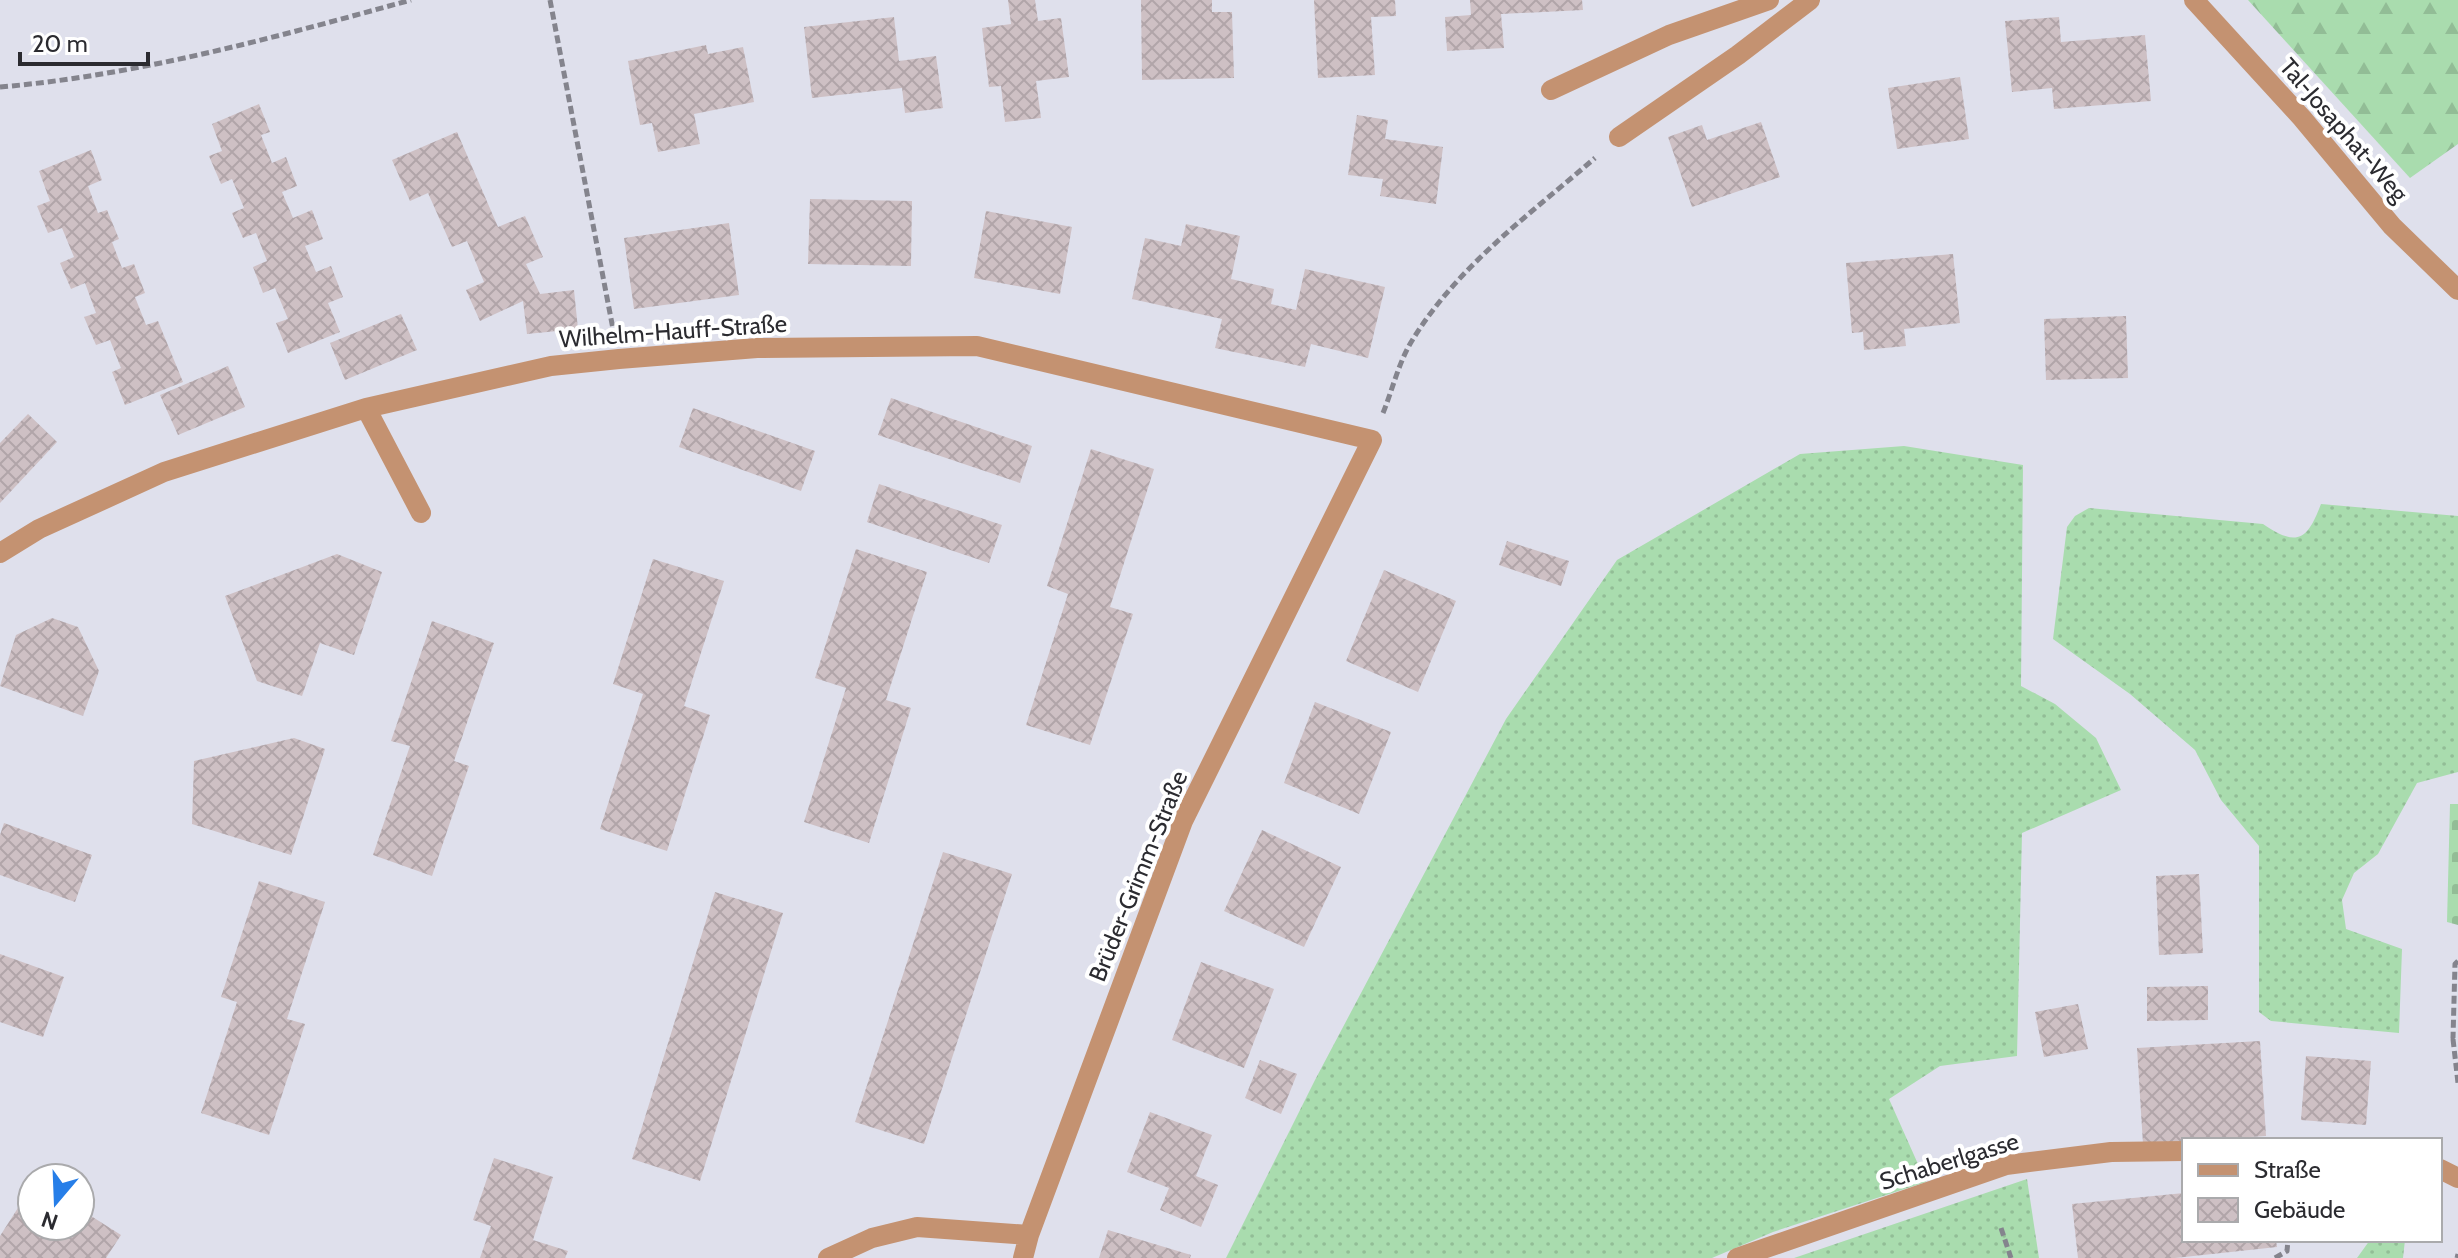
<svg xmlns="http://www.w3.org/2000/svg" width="2458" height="1258" font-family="Cabin,sans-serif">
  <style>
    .grass { fill: url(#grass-dots) }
    .forest { fill: url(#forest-firs) }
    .cemetery { fill: url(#cemetery-stones) }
    .building { fill: url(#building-cross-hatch) }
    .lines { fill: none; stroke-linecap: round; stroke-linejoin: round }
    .path { stroke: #84848d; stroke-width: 5; stroke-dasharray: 8 4; stroke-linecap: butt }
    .minor { stroke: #c49271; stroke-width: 20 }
    .labels { text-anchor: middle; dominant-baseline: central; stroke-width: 8; stroke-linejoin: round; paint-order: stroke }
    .street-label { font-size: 24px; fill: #2b2b30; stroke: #fff }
  </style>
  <defs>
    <pattern id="grass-dots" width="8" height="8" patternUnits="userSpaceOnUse" patternTransform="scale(2)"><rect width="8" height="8" fill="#a9dcae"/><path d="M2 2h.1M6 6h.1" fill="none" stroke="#92bd96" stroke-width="1.8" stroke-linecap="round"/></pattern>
    <pattern id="forest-firs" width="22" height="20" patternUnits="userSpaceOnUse" patternTransform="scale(2)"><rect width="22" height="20" fill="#a9dcae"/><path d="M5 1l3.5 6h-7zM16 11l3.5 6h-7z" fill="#92bd96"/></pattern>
    <pattern id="cemetery-stones" width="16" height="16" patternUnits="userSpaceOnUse" patternTransform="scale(2)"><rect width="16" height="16" fill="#a9dcae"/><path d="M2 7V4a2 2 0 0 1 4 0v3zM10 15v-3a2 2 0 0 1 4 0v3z" fill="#92bd96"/></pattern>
    <pattern id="building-cross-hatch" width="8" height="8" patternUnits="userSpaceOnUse" patternTransform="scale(2)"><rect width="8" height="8" fill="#cec0c4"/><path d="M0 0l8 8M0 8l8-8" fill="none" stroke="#b1a5a9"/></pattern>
  </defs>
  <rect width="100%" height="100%" fill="#dfe0ec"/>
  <path class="grass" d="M 1904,446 L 2023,465 L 2021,686 L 2055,704 L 2096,738 L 2121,790 L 2022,833 L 2017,1056 L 1940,1066 L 1889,1099 L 1926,1182 L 1773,1232 L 1712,1258 L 1226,1258 L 1315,1080 L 1506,719 L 1617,560 L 1800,454 Z
    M 2321,504 L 2458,516 L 2458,772 L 2417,783 L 2378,854 L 2354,873 L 2342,900 L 2346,929 L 2402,949 L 2399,1033 L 2271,1021 L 2259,1012 L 2259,846 L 2221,800 L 2195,750 L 2130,694 L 2053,639 L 2067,527 L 2075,516 L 2089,508 L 2263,524 C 2297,547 2307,541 2321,504 Z
    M 2027,1179 L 2039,1258 L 1794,1258 Z
    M 2370,1240 L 2405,1240 L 2403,1258 L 2357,1258 Z"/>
  <path class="forest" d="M 2248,0 L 2458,0 L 2458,144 L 2410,178 Z"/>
  <path class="cemetery" d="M 2450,804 L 2458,804 L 2458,925 L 2447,922 Z"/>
  <path class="building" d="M 1008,0 L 1035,0 L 1038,21 L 1061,18 L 1069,77 L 1036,81 L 1041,118 L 1005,122 L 1001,86 L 989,87 L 982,28 L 1011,24 Z
    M 1141,0 L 1212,0 L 1212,12 L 1232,12 L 1234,78 L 1142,80 Z
    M 1314,0 L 1395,0 L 1396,16 L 1371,17 L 1375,75 L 1318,78 Z
    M 1470,0 L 1582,0 L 1583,10 L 1501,14 L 1504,48 L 1447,51 L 1445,17 L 1471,15 Z
    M 894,17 L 899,61 L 936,56 L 943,108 L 905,113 L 902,88 L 812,98 L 804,27 Z
    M 2059,17 L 2061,42 L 2145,35 L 2151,101 L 2054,109 L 2052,88 L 2012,92 L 2005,21 Z
    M 706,45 L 708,54 L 743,47 L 754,102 L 694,114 L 700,144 L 658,152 L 652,123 L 640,125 L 628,61 Z
    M 1960,77 L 1969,139 L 1897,149 L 1888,88 Z
    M 259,104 L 270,132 L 261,135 L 272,163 L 286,157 L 297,186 L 282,192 L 293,218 L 312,210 L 323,239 L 305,246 L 316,272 L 331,266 L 343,297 L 328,303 L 340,332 L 288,353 L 276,323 L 288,319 L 275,288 L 263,293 L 253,267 L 267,261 L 256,233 L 243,238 L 232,213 L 244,208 L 232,179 L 221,184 L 209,156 L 222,151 L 212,124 Z
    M 1357,115 L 1388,120 L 1385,139 L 1443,147 L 1436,204 L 1380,196 L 1383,179 L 1348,175 Z
    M 1761,122 L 1780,177 L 1692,207 L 1668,137 L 1702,125 L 1707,140 Z
    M 457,132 L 498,227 L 525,216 L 543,257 L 526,264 L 540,294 L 574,290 L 578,329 L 527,334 L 523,301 L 480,321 L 466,290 L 484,282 L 467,241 L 452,247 L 428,193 L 410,201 L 392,160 Z
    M 91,150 L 102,180 L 88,186 L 98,213 L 107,210 L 119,239 L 112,242 L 122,268 L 134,264 L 145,293 L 135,297 L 146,325 L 158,321 L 183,382 L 125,405 L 112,372 L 121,368 L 110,340 L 96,345 L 84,317 L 96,313 L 85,283 L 71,289 L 60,263 L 74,257 L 62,228 L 48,233 L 37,206 L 50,201 L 39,171 Z
    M 810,199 L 912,201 L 911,266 L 808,264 Z
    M 986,211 L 1072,227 L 1060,294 L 974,278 Z
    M 729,223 L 739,295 L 634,309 L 624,238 Z
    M 1186,224 L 1240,236 L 1231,279 L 1274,289 L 1271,304 L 1296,310 L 1305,269 L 1385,287 L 1368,358 L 1311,344 L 1305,367 L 1215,348 L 1222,319 L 1132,299 L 1145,238 L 1181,246 Z
    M 1953,254 L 1960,323 L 1904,329 L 1906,346 L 1864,350 L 1863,332 L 1852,333 L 1846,263 Z
    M 401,314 L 417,350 L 345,380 L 330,343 Z
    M 2126,316 L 2128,378 L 2046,380 L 2044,319 Z
    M 228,366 L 245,407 L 178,435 L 160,395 Z
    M 891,398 L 1032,446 L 1020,483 L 878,435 Z
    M 693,408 L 815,451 L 801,491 L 679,447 Z
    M 28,414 L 57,442 L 0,503 L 0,443 Z
    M 1091,449 L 1154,469 L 1110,607 L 1133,614 L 1090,745 L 1026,725 L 1068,594 L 1047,586 Z
    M 879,484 L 1002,525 L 989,563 L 867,522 Z
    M 1507,541 L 1569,561 L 1561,586 L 1499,565 Z
    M 856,549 L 927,572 L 886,700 L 911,708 L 869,843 L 804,822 L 846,688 L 815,678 Z
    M 337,554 L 382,572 L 354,655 L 320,643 L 302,696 L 257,681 L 225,596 Z
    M 653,559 L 724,581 L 684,706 L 710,715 L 667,851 L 600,829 L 643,694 L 613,684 Z
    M 1384,570 L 1456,601 L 1418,692 L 1346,661 Z
    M 52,618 L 78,627 L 99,671 L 83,716 L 0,686 L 16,635 Z
    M 432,621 L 494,643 L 454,761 L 469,766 L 432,876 L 373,855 L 410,746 L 391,741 Z
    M 1315,702 L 1391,732 L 1359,814 L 1284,783 Z
    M 294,738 L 325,749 L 291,855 L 192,824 L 194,761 Z
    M 4,823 L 92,855 L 75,902 L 0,875 L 0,835 Z
    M 1262,830 L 1341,867 L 1304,947 L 1224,911 Z
    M 943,852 L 1012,874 L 924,1144 L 855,1122 Z
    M 2199,874 L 2203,953 L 2159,955 L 2156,876 Z
    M 259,881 L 325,902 L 287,1019 L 305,1024 L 269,1135 L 201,1113 L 237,1002 L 221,997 Z
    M 715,892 L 783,913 L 700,1181 L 632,1159 Z
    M 0,954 L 64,977 L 43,1037 L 0,1022 Z
    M 1201,962 L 1274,989 L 1244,1068 L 1172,1040 Z
    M 2208,986 L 2208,1020 L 2147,1021 L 2147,987 Z
    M 2078,1004 L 2088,1049 L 2044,1057 L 2035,1012 Z
    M 2260,1041 L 2266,1136 L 2143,1144 L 2137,1048 Z
    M 2306,1056 L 2371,1061 L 2366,1125 L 2301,1120 Z
    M 1260,1060 L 1297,1074 L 1281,1114 L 1245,1098 Z
    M 1150,1112 L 1212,1135 L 1196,1176 L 1218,1185 L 1201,1227 L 1160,1210 L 1169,1188 L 1127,1172 Z
    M 494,1158 L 553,1177 L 533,1240 L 568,1251 L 565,1258 L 480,1258 L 491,1226 L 473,1220 Z
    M 32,1186 L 32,1226 L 80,1226 L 80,1209 L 121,1235 L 106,1258 L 0,1258 L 0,1236 Z
    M 2184,1193 L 2184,1240 L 2276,1240 L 2277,1247 L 2175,1258 L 2078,1258 L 2072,1204 Z
    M 1108,1230 L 1191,1255 L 1190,1258 L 1099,1258 Z"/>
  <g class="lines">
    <path class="path" d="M 550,0 L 613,329
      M 0,87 C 140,75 276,37 411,0
      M 1383,413 C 1392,391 1398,365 1410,344 C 1455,268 1529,215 1595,158
      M 2458,961 L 2455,964 L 2453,1038 L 2458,1040
      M 2453,1039 L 2458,1083
      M 2001,1228 L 2011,1258
      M 2275,1258 L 2287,1251 L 2288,1240
      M 2457,1258 L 2458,1254"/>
    <path class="minor" d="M 2194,0 L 2302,118 L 2392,226 L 2458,290
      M 1551,90 L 1669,35 L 1769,0
      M 1619,137 L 1738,55 L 1810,0
      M 366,408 L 421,513
      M 0,553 L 39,529 L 164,472 L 366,408 L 551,366 L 619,359 L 757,348 L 977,346 L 1372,440 L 1183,821 L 1029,1235 L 1023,1258
      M 2440,1169 L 2458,1178
      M 828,1258 L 872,1238 L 917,1227 L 1029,1235
      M 1737,1258 L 2006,1165 L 2111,1152 L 2184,1151"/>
  </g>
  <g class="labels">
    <g class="street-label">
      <text transform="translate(2344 130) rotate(49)">Tal-Josaphat-Weg</text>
      <text transform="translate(673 331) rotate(-4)">Wilhelm-Hauff-Straße</text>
      <text transform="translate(1138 876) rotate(-68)">Brüder-Grimm-Straße</text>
      <text transform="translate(1949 1161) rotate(-17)">Schaberlgasse</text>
    </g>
  </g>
  <rect x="2182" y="1138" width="260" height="104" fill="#ffffff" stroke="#aaaaac" stroke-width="2"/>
  <rect x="2198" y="1164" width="40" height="12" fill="#c49271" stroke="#aaaaac" stroke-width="2"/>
  <text x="2254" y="1178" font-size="24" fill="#2b2b30">Straße</text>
  <rect x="2198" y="1198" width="40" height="24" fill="url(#building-cross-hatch)" stroke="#aaaaac" stroke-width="2"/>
  <text x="2254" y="1218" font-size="24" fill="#2b2b30">Gebäude</text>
  <g transform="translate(56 1202) rotate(199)"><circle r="38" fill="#ffffff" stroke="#aaaaac" stroke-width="2"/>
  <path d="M0-6L14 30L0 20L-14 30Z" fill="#267ee8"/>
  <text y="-12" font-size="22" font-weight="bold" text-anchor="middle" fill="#2b2b30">N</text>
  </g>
  <path d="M20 52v12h128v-12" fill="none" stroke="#2b2b30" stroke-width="4"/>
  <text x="32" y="52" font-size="24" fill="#2b2b30" stroke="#ffffff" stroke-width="6" paint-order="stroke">20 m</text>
</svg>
